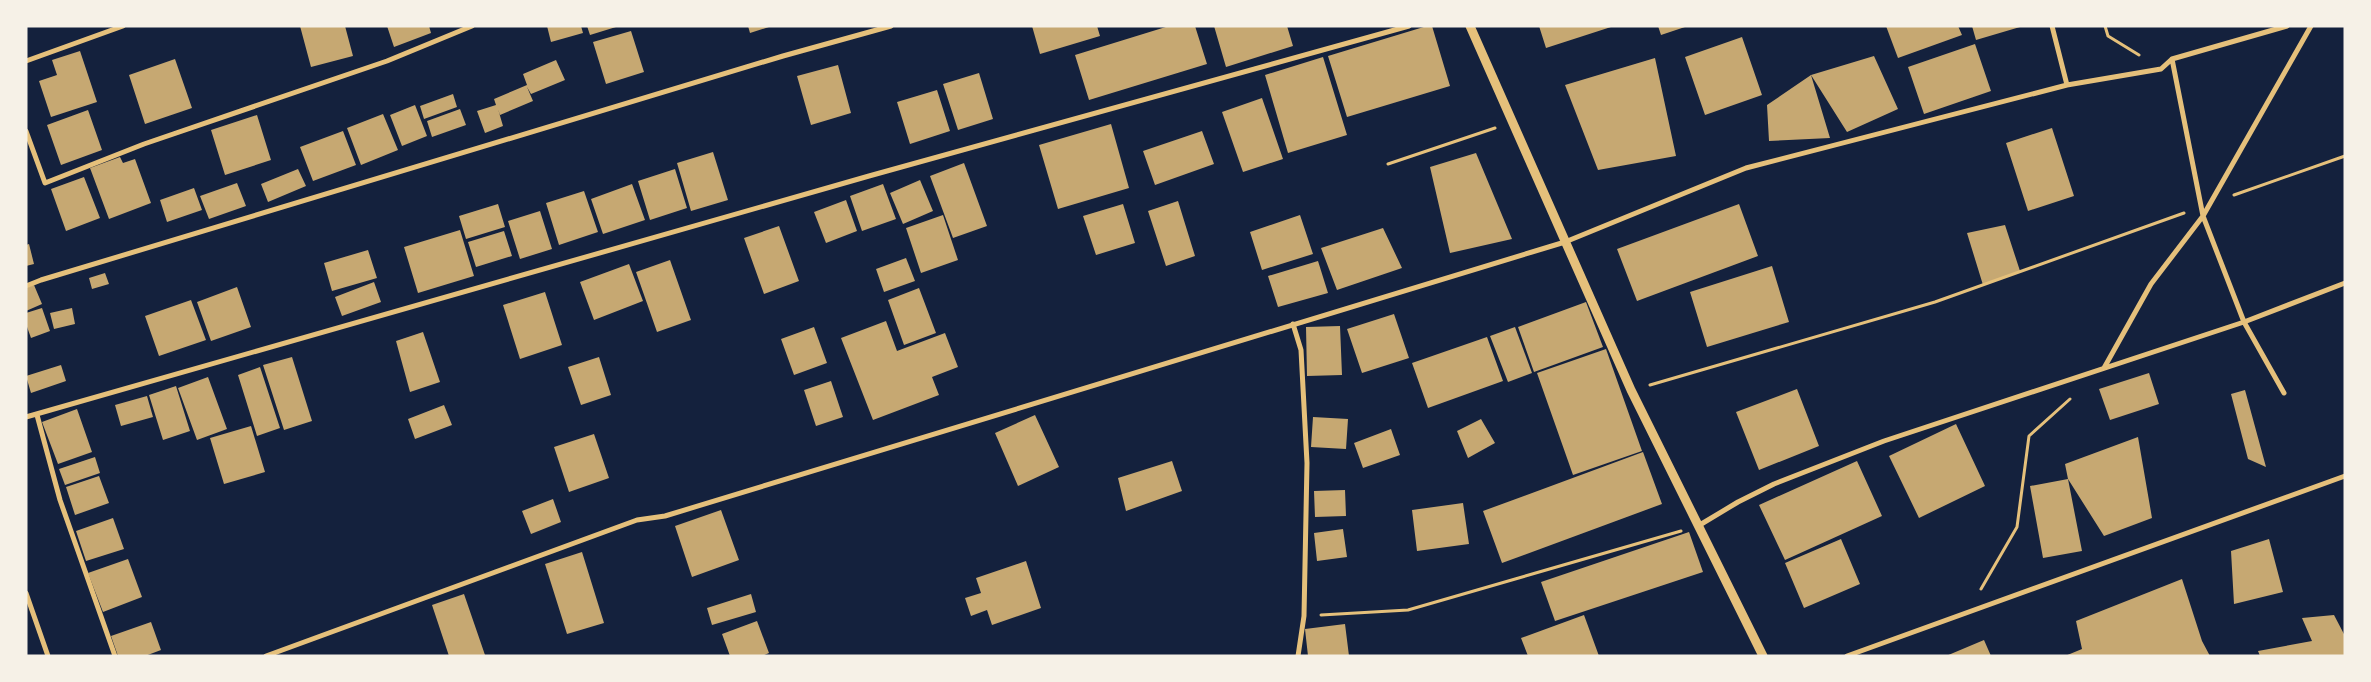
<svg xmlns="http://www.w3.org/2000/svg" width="2371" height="682" font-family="'Space Grotesk',sans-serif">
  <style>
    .building { fill: #c6a872 }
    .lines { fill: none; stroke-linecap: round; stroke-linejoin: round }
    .path { stroke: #e5c07b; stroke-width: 3 }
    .minor { stroke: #e5c07b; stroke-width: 5 }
    .tertiary { stroke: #e5c07b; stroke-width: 9 }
  </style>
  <rect width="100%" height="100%" fill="#14213d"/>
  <path class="building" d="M 300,26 L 345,26 L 353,56 L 311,67 Z
    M 387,26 L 429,26 L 431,33 L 394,47 Z
    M 547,26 L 581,26 L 583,33 L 551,42 Z
    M 587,26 L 615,26 L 616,27 L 590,35 Z
    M 748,26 L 769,26 L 769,27 L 750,33 Z
    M 1032,26 L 1097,26 L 1100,36 L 1040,54 Z
    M 1169,26 L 1195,26 L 1207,64 L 1089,100 L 1075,55 Z
    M 1214,26 L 1287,26 L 1293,46 L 1226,67 Z
    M 1427,26 L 1432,26 L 1450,86 L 1347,117 L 1328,56 Z
    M 1539,26 L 1611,26 L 1611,27 L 1546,48 Z
    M 1658,26 L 1685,26 L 1685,27 L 1661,35 Z
    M 1886,26 L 1958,26 L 1962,35 L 1898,58 Z
    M 1972,26 L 2020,26 L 2020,27 L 1976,40 Z
    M 631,31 L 644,72 L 606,84 L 593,42 Z
    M 1742,37 L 1762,95 L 1705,115 L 1685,57 Z
    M 1975,44 L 1991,91 L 1924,114 L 1908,67 Z
    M 80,51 L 97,102 L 51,117 L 39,81 L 57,75 L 52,60 Z
    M 1874,56 L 1898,109 L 1847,132 L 1811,75 Z
    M 1323,57 L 1347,135 L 1288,153 L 1265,75 Z
    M 1655,58 L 1676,156 L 1598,170 L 1565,85 Z
    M 175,59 L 192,108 L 145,124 L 129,75 Z
    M 556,60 L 565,80 L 531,94 L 527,87 L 533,101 L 500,115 L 498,109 L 503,126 L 485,133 L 477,111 L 496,105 L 494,99 L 527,85 L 523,74 Z
    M 838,65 L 851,113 L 811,125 L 797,76 Z
    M 979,73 L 993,119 L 958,130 L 943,84 Z
    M 1811,75 L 1830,138 L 1769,141 L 1767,105 Z
    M 937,90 L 950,131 L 910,144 L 897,102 Z
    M 453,94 L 457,107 L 424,119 L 420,106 Z
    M 1262,98 L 1283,159 L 1243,172 L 1222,112 Z
    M 415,105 L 427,136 L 402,146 L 390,115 Z
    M 460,109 L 466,125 L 432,137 L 427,121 Z
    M 88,110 L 102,150 L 61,165 L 47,125 Z
    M 383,114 L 398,150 L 361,165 L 347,128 Z
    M 257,115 L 271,160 L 225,175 L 211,130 Z
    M 1111,124 L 1129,188 L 1058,209 L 1039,145 Z
    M 2052,128 L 2074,196 L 2028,211 L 2006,143 Z
    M 343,131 L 356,165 L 313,181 L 300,147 Z
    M 1202,131 L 1214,164 L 1155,185 L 1143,151 Z
    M 713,152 L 728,200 L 691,211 L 677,163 Z
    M 1476,153 L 1512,239 L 1450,253 L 1430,167 Z
    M 120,157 L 123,163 L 135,159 L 151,203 L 109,219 L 90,168 Z
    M 964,163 L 987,226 L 953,238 L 930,176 Z
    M 298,169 L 306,186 L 268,202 L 261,184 Z
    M 675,169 L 687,208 L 650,220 L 638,181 Z
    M 84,177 L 100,218 L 66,231 L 51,189 Z
    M 920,180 L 933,211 L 903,224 L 890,193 Z
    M 237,183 L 246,206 L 209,219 L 200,196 Z
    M 632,184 L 645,220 L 603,234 L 591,199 Z
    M 883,184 L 896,219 L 862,231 L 850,196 Z
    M 194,188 L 202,210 L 167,222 L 160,200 Z
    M 584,191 L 598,232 L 559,245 L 546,203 Z
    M 846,200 L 857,231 L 826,243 L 814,212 Z
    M 1178,201 L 1195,256 L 1166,266 L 1148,211 Z
    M 498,204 L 505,227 L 466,239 L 459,216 Z
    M 1123,204 L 1135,243 L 1096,255 L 1083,216 Z
    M 1739,204 L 1758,256 L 1637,301 L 1617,249 Z
    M 540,211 L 552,249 L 520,259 L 508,221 Z
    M 943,215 L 958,260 L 921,273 L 906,228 Z
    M 1300,215 L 1313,254 L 1262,270 L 1250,232 Z
    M 2005,225 L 2020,271 L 1983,285 L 1967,233 Z
    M 779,226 L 799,281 L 764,294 L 744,238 Z
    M 1383,228 L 1402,268 L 1337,290 L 1321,248 Z
    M 460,230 L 474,276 L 418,293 L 404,247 Z
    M 504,231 L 512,256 L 476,267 L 468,242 Z
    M 29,244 L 34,264 L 26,266 L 26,245 Z
    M 368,250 L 377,278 L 332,291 L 324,263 Z
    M 906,258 L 915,281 L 884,292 L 876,269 Z
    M 670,260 L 691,320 L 657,332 L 636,272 Z
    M 1318,261 L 1328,293 L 1278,307 L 1268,276 Z
    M 629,264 L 643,301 L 594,320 L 580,282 Z
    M 1772,266 L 1789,322 L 1707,347 L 1690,292 Z
    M 105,273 L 109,284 L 92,289 L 89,278 Z
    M 374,282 L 381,302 L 342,316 L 335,297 Z
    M 34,285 L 42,304 L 26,311 L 26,288 Z
    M 237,287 L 251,327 L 211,341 L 197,302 Z
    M 919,288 L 936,333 L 904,345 L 888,300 Z
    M 545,292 L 562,345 L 520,359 L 503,305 Z
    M 191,300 L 206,340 L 159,356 L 145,316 Z
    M 1586,302 L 1603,347 L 1534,372 L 1518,327 Z
    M 42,308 L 50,331 L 31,338 L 26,324 L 26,313 Z
    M 72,308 L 75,324 L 54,329 L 50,313 Z
    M 1394,314 L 1409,358 L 1362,373 L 1347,329 Z
    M 886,321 L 897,351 L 945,333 L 958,367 L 932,377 L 939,395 L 873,420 L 841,338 Z
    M 1340,326 L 1342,375 L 1307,376 L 1306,327 Z
    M 814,327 L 827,363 L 794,375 L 781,339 Z
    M 1515,327 L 1532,373 L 1508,382 L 1490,336 Z
    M 423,332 L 440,382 L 410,392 L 396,341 Z
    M 1487,337 L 1503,381 L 1428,408 L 1412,363 Z
    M 1606,349 L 1642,451 L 1573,475 L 1537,373 Z
    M 292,357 L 312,421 L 284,430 L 263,365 Z
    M 599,357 L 611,395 L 581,405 L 568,367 Z
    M 61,365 L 66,381 L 31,393 L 26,376 Z
    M 260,367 L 280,428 L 257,436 L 238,375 Z
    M 2149,373 L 2159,404 L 2110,420 L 2099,389 Z
    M 208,377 L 227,429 L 197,440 L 178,388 Z
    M 831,381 L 843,417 L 816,426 L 804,390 Z
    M 176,386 L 190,431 L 163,440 L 149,395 Z
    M 1797,389 L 1819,446 L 1759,470 L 1736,412 Z
    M 2245,390 L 2266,467 L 2248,459 L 2231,394 Z
    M 147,396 L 153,417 L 121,426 L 115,405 Z
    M 444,405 L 452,425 L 415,439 L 408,419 Z
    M 77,409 L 92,452 L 58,464 L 42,422 Z
    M 1035,415 L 1059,467 L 1018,486 L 995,433 Z
    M 1313,417 L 1348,419 L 1346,449 L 1311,447 Z
    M 1481,419 L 1495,443 L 1468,458 L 1457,431 Z
    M 1956,424 L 1985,486 L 1919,518 L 1889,456 Z
    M 251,426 L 265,472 L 224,484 L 210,438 Z
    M 1391,429 L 1400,455 L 1363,468 L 1354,443 Z
    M 594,434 L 609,478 L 569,492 L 554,447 Z
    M 2138,437 L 2152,518 L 2104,536 L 2068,479 L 2082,551 L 2043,558 L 2030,486 L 2068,479 L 2065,464 Z
    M 1643,452 L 1662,504 L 1502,563 L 1483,511 Z
    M 95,457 L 100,473 L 65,485 L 59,469 Z
    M 1172,461 L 1182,491 L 1126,511 L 1118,478 Z
    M 1857,461 L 1882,516 L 1785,560 L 1759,505 Z
    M 99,476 L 109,503 L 75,515 L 66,487 Z
    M 1345,490 L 1346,516 L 1315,517 L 1314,491 Z
    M 553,499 L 561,522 L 531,534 L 522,511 Z
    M 1463,503 L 1469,544 L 1417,551 L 1412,510 Z
    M 721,510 L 739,560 L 692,577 L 675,526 Z
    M 113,518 L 124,549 L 86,561 L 76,531 Z
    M 1343,529 L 1347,557 L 1317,561 L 1314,533 Z
    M 1689,532 L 1703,572 L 1555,621 L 1541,582 Z
    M 1841,539 L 1860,584 L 1804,608 L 1785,563 Z
    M 2269,539 L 2283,592 L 2234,604 L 2231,551 Z
    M 582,552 L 604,623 L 567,634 L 545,564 Z
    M 128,559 L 142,597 L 103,612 L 88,573 Z
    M 1026,561 L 1041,608 L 992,625 L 987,610 L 971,616 L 965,598 L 981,593 L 976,578 Z
    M 2182,579 L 2202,641 L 2210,656 L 2065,656 L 2082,649 L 2076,621 Z
    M 464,594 L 485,655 L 482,656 L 449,656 L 432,605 Z
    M 751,594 L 756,612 L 712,625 L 707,608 Z
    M 1584,615 L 1599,656 L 1528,656 L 1521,638 Z
    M 2334,615 L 2345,636 L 2345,656 L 2260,656 L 2258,651 L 2312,641 L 2302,618 Z
    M 757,621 L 769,653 L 762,656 L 730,656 L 722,634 Z
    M 151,622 L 161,650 L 145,656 L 118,656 L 111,636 Z
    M 1345,624 L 1349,656 L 1308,656 L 1305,629 Z
    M 1984,640 L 1991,656 L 1946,656 Z"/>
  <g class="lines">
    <path class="path" d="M 2105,26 L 2108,36 L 2139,55
      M 1388,164 L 1495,128
      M 2234,195 L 2345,156
      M 1650,385 L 1935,302 L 2184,213
      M 1981,589 L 2017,527 L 2029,436 L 2070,399
      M 1321,615 L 1408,610 L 1681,531"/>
    <path class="minor" d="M 2052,26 L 2067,85
      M 2172,59 L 2203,216 L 2311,26
      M 26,61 L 123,26
      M 26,131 L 45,183 L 144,144 L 387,61 L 472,26
      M 2203,216 L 2244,322 L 2284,393
      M 26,286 L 41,280 L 783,56 L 891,26
      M 1293,324 L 1301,350 L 1307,463 L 1304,616 L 1298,656
      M 2104,368 L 2151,284 L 2203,216
      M 37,415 L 60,500 L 115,656
      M 26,417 L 869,176 L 1409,26
      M 1698,526 L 1738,502 L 1774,484 L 1884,441 L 2244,322 L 2345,283
      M 26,593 L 48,656
      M 266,656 L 637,520 L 665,516 L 1565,242 L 1746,168 L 2067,85 L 2161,69 L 2172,59 L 2287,26
      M 1847,656 L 2345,476"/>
    <path class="tertiary" d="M 1470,26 L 1631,390 L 1763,656"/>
  </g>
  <rect width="2371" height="682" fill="none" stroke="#f6f1e7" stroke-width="55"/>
</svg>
